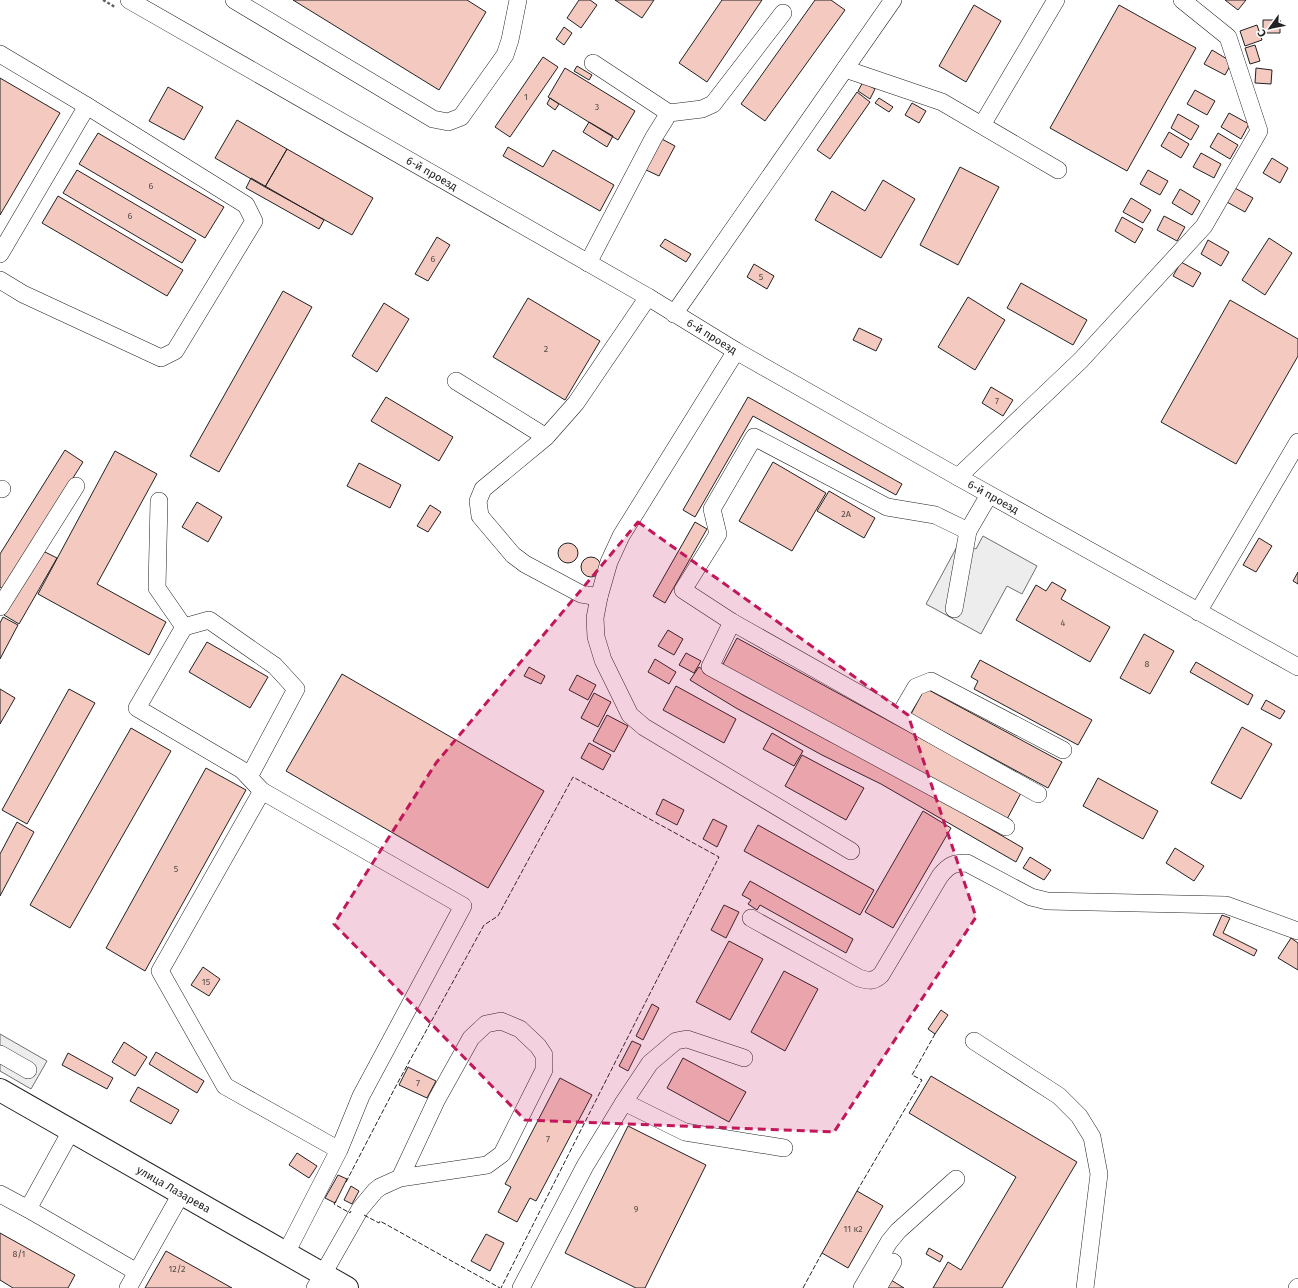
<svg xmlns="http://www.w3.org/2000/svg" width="1298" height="1288" font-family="'Fira Sans',sans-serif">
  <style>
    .parking { fill: #ededed; stroke: #6f6f6f }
    .building { fill: #f3c9c0; stroke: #222 }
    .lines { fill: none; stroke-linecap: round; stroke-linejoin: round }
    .minor-casing { stroke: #222; stroke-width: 18 }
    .major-casing { stroke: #222; stroke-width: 24 }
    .path { stroke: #646464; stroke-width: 2.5; stroke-dasharray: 3 2; stroke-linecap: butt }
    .minor { stroke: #fff; stroke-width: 17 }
    .major { stroke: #fff; stroke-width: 22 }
    .fence { stroke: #222; stroke-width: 1; stroke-dasharray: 5 2; stroke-linecap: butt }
    .marked { fill: #c2185b; fill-opacity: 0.2; stroke: #c2185b; stroke-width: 3; stroke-dasharray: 8 5; stroke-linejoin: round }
    .labels { text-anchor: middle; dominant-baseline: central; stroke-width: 3; stroke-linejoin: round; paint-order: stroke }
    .number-label { font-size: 9px; fill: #564c4a }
    .street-label { font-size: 11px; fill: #222; stroke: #fff }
  </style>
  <rect width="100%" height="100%" fill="#fff"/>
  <path class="parking" d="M 983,536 L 1037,566 L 1022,594 L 1007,586 L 981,634 L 926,604 L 960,541 L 976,549 Z
    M 0,1034 L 47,1061 L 31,1089 L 0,1071 Z"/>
  <path class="building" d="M 293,0 L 467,0 L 486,12 L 439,90 Z
    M 579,0 L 590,0 L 597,5 L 581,28 L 567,18 Z
    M 615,0 L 654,0 L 642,18 Z
    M 722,0 L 762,0 L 707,82 L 679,63 Z
    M 815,0 L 831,0 L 845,10 L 765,121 L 741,104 Z
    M 1225,0 L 1246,0 L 1238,10 Z
    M 974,5 L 1001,21 L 966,82 L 939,66 Z
    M 1119,5 L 1196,48 L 1127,171 L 1050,128 Z
    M 1263,20 L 1280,20 L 1280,33 L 1263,33 Z
    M 1257,25 L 1262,40 L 1245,46 L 1240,31 Z
    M 564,27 L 572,33 L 564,45 L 556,39 Z
    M 1255,45 L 1260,61 L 1250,64 L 1245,48 Z
    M 1212,50 L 1232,62 L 1225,75 L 1204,64 Z
    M 543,57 L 558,67 L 510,137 L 495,127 Z
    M 577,66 L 592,75 L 589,80 L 574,71 Z
    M 565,68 L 635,111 L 618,140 L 548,97 Z
    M 1256,68 L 1272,70 L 1271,84 L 1255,83 Z
    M 0,78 L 60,113 L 0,215 Z
    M 863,82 L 875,89 L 870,99 L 858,91 Z
    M 168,87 L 203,107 L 184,140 L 149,121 Z
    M 1195,90 L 1215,101 L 1207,115 L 1187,104 Z
    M 857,92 L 870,102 L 830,159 L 817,150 Z
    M 550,98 L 559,104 L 555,110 L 547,104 Z
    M 879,98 L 893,107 L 889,112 L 875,103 Z
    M 912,103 L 926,111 L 919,123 L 905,115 Z
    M 1229,113 L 1249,124 L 1241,139 L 1221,127 Z
    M 1178,114 L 1199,126 L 1191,140 L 1171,128 Z
    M 237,120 L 287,149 L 265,187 L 215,158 Z
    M 589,122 L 613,136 L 607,147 L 583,132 Z
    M 1169,132 L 1189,144 L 1181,158 L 1161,146 Z
    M 98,133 L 224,207 L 205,238 L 79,164 Z
    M 1218,133 L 1238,145 L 1230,159 L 1210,147 Z
    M 660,138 L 675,146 L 659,176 L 644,169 Z
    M 508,147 L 543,167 L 553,150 L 614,185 L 600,211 L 503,156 Z
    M 287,149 L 373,198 L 352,235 L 265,187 Z
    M 1201,153 L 1221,164 L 1214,178 L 1193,167 Z
    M 1272,158 L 1288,168 L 1280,183 L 1263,173 Z
    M 960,167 L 999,187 L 958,265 L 920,245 Z
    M 77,170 L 196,240 L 182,263 L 63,193 Z
    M 1148,170 L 1168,181 L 1160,195 L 1140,184 Z
    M 251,178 L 324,220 L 319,229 L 246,188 Z
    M 883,180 L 915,199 L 881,258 L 815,220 L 832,191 L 865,211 Z
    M 1233,187 L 1253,198 L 1245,212 L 1225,201 Z
    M 1180,189 L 1200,201 L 1192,215 L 1172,203 Z
    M 58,196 L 183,270 L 167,296 L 42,223 Z
    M 1131,198 L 1151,210 L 1143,223 L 1123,212 Z
    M 1164,216 L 1185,227 L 1177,241 L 1157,230 Z
    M 1122,217 L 1143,229 L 1135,243 L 1115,231 Z
    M 437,237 L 450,245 L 428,281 L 415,274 Z
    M 1269,238 L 1292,253 L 1265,295 L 1242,280 Z
    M 665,239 L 691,254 L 686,262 L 660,246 Z
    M 1208,240 L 1229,252 L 1221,266 L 1201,254 Z
    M 1181,262 L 1201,273 L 1193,287 L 1173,276 Z
    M 754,264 L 774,276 L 767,289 L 747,277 Z
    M 1021,283 L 1087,320 L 1073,345 L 1007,308 Z
    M 283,291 L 312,307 L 219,472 L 190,456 Z
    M 968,297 L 1005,320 L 975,370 L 938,347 Z
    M 528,298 L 600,341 L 565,400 L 493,357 Z
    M 1230,300 L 1298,339 L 1298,356 L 1236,464 L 1161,422 Z
    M 384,303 L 409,319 L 377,372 L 352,356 Z
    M 859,328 L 882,339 L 876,351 L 853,340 Z
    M 991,387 L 1013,400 L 1003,416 L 982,403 Z
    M 386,397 L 453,437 L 439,461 L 371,421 Z
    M 748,397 L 902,484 L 896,495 L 753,416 L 695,517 L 683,510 Z
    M 65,450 L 83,462 L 3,589 L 0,587 L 0,554 Z
    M 115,451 L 157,474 L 97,584 L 166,622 L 149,655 L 38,594 Z
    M 773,462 L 826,493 L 792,551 L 739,521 Z
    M 359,463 L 401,485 L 390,508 L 347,486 Z
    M 829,491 L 875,518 L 864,538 L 817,511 Z
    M 197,502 L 222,517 L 208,542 L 182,527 Z
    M 430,505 L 441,512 L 428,532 L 417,526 Z
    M 695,522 L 707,529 L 665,603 L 653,596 Z
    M 1259,538 L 1272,546 L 1256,572 L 1243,565 Z
    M558 553a10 10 0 1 1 20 0a10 10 0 1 1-20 0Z
    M 41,550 L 57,558 L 19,624 L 4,615 Z
    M581 567a10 10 0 1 1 20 0a10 10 0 1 1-20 0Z
    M 1298,572 L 1298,584 L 1293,581 Z
    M 1052,582 L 1066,590 L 1061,599 L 1110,627 L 1090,662 L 1016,620 L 1036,585 L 1046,591 Z
    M 3,617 L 18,625 L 0,659 L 0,623 Z
    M 668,630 L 683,639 L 674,655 L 658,646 Z
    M 1144,634 L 1174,651 L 1150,694 L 1120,678 Z
    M 737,638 L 1021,793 L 1006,821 L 722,666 Z
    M 207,642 L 268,677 L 250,708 L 189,672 Z
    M 686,653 L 701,661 L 694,673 L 679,665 Z
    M 655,659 L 676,672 L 669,684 L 648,672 Z
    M 980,660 L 1092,720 L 1078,745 L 974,689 L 978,681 L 971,677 Z
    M 1196,662 L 1253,695 L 1248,705 L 1190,672 Z
    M 529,667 L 545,676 L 541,684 L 524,676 Z
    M 699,667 L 743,695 L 829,741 L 889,770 L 1023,848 L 1016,862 L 881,784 L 822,755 L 736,708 L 690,680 Z
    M 342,674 L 544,791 L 488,888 L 286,771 Z
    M 577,675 L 596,685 L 588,700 L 569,690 Z
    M 676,686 L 736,719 L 724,743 L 663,710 Z
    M 925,688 L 1062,762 L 1048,788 L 911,714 Z
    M 0,689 L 15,698 L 0,724 Z
    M 69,689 L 95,703 L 27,824 L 2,810 Z
    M 594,693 L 611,702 L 598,727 L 581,718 Z
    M 1266,700 L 1285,711 L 1280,719 L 1261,709 Z
    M 607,715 L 628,726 L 614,752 L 593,741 Z
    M 1242,727 L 1272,744 L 1241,799 L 1211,783 Z
    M 131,728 L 171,751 L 70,928 L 30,905 Z
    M 772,733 L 803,751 L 794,766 L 763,749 Z
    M 589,743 L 611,755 L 603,770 L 581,758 Z
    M 802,755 L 864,788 L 846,820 L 785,786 Z
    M 206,768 L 246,790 L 145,971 L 106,948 Z
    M 1098,778 L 1158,811 L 1143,839 L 1083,806 Z
    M 663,799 L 684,810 L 677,825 L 656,814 Z
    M 923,811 L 951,828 L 893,928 L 865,912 Z
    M 713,819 L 727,826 L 717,847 L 703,839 Z
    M 17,822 L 34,832 L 0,896 L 0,854 Z
    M 758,825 L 874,890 L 860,915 L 744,851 Z
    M 1175,848 L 1204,866 L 1194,881 L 1166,863 Z
    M 1030,857 L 1051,870 L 1044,880 L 1023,868 Z
    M 750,881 L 853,939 L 846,953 L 760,905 L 757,910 L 748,904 L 751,900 L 742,895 Z
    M 724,905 L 739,912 L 726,938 L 711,930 Z
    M 1222,915 L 1230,918 L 1223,933 L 1257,950 L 1254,956 L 1213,935 Z
    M 1291,938 L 1298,943 L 1298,970 L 1278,958 Z
    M 729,941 L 763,959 L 730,1020 L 696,1002 Z
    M 203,967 L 220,979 L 209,996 L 191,985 Z
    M 784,971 L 818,989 L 785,1051 L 751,1032 Z
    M 652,1004 L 659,1008 L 643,1040 L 636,1036 Z
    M 941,1010 L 948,1015 L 935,1034 L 928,1029 Z
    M 632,1041 L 641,1045 L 628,1071 L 619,1066 Z
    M 124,1042 L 147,1057 L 135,1076 L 112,1062 Z
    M 156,1052 L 204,1081 L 197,1093 L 149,1064 Z
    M 68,1053 L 113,1078 L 107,1089 L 62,1065 Z
    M 683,1058 L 746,1092 L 729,1122 L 667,1088 Z
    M 408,1067 L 436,1081 L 427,1098 L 399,1085 Z
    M 931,1076 L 1077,1162 L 1002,1288 L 933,1288 L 948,1262 L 961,1270 L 1016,1177 L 909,1113 Z
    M 560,1078 L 592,1095 L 536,1201 L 530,1198 L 517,1222 L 498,1212 L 511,1187 L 505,1184 Z
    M 138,1087 L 179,1110 L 171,1124 L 130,1101 Z
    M 628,1126 L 706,1165 L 645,1288 L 636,1288 L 565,1253 Z
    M 297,1153 L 317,1166 L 309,1178 L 289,1165 Z
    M 338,1175 L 347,1179 L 335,1203 L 325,1198 Z
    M 351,1186 L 359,1191 L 352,1204 L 344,1200 Z
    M 857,1191 L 883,1206 L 848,1268 L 822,1253 Z
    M 0,1233 L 75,1275 L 68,1288 L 13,1288 L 0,1280 Z
    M 486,1234 L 504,1243 L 490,1271 L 471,1261 Z
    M 929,1248 L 943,1256 L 940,1262 L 926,1254 Z
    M 166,1251 L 232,1288 L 145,1288 Z
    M 891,1280 L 904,1288 L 885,1288 Z"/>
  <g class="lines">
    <defs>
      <g id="minor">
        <path id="s1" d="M 129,0 L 648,297 L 736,351 L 958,477 L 1298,667"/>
        <path d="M 234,0 L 433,119 L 448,122 L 461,117 L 505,55 L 510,40 L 518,0"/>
        <path d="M 0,54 L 87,106 L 246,205 L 254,221 L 175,351 L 161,358 L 23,294 L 0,280"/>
        <path d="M 593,63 L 669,113"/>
        <path d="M 845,69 L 942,102 L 1058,170"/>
        <path d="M 982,125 L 1056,0"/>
        <path d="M 0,254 L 87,106"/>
        <path d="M 588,263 L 654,137 L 669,113 L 702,109 L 713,104 L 783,13"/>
        <path d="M 674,314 L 893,0"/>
        <path d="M 736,351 L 621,536 L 609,562 L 599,597 L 595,618 L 596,637 L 603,660 L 630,715 L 644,727 L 851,851"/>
        <path d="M 456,381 L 546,437 L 576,403 L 648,297"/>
        <path d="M 546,437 L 483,489 L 478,501 L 480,516 L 513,555 L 525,564 L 581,594 L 599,597"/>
        <path d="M 958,477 L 1081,360 L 1204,226 L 1259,131 L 1228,37 L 1182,0"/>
        <path d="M 0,489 L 2,489"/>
        <path d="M 989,495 L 968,531 L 935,515 L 887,507 L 754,437 L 712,509 L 718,534 L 683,590 L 732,622 L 957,749 L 1038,794"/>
        <path d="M 159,501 L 157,588 L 184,627"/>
        <path d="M 0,607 L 76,486"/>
        <path d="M 954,609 L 968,531"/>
        <path d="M 1198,612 L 1298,442"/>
        <path d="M 732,622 L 710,667 L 1006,827"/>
        <path d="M 899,716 L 916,687 L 931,681 L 1063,750"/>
        <path d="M 249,777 L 296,689 L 275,666 L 209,620 L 184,627 L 137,708 L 242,770 L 262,791"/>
        <path d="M 751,918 L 859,978 C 869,981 873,982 881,975 L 940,876 C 949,865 953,863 967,863 L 1031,897 L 1047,901 L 1226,905 L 1298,931"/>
        <path d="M 974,1041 L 1059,1096 L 1079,1116 L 1092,1137 L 1099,1174 L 1085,1288"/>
        <path d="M 0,1054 L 28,1070"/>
        <path d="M 624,1102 L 685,1132 L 784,1148"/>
        <path d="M 0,1194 L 28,1209 L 71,1131"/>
        <path d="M 28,1209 L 137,1272"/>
        <path d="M 286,1253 L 339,1150 L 361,1096 L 463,906 L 262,791 L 160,971 L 225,1086 L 339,1150"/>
        <path d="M 128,1288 L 181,1194"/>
        <path d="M 315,1288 L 360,1209 L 375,1191 L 380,1187 L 400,1178 L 487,1165 L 502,1154 L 544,1070 L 544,1055 L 538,1046 L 520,1029 L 501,1021 L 486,1024 L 471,1038 L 437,1099 L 400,1178"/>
        <path d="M 521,1288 L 585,1166 L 624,1102 L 650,1063 L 676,1041 L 687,1039 L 744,1058"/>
        <path d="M 862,1288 L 889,1242 L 898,1231 L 956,1179"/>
        <path d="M 878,1288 L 893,1262"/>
        <path d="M 1297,1288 L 1298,1287"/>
      </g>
      <g id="major">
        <path id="s2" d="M 0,1090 L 347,1288"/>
      </g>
    </defs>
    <use href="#minor" class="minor-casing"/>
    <use href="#major" class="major-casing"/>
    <path class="path" d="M 103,0 L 115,7"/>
    <use href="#minor" class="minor"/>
    <use href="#major" class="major"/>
    <path class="fence" d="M 346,1182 L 397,1084 L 484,925 L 498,916 L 573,777 L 719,857 L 501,1288
      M 857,1191 L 922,1080 L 912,1075 L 935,1034
      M 336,1201 L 334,1204 L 350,1213 L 351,1211
      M 364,1215 L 379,1223 L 380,1221 L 500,1288
      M 803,1288 L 822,1253"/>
  </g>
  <path class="marked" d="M 638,522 L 908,715 L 976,917 L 834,1132 L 525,1120 L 334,924 L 436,763 Z"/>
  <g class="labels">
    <g class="number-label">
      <text x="526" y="97">1</text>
      <text x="597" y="107">3</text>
      <text x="151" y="186">6</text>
      <text x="130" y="216">6</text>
      <text x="433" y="259">6</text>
      <text x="761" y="277">5</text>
      <text x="546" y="349">2</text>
      <text x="997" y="401">7</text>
      <text x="846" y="514">2А</text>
      <text x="1063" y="623">4</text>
      <text x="1147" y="664">8</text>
      <text x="176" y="869">5</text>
      <text x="206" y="982">15</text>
      <text x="418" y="1083">7</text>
      <text x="548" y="1139">7</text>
      <text x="636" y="1209">9</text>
      <text x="853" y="1229">11 к2</text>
      <text x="19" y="1254">8/1</text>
      <text x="177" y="1269">12/2</text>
    </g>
    <g class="street-label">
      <text stroke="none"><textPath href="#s1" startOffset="349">6-й проезд</textPath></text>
      <text stroke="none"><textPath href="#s1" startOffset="673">6-й проезд</textPath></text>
      <text stroke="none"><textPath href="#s1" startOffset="997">6-й проезд</textPath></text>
      <text stroke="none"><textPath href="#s2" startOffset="200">улица Лазарева</textPath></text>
    </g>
  </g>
  <g transform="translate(1270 28) rotate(237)" stroke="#ffffff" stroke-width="3" paint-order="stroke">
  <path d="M0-3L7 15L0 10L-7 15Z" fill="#222222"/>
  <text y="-6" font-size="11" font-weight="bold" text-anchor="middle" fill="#222222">С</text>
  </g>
</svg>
